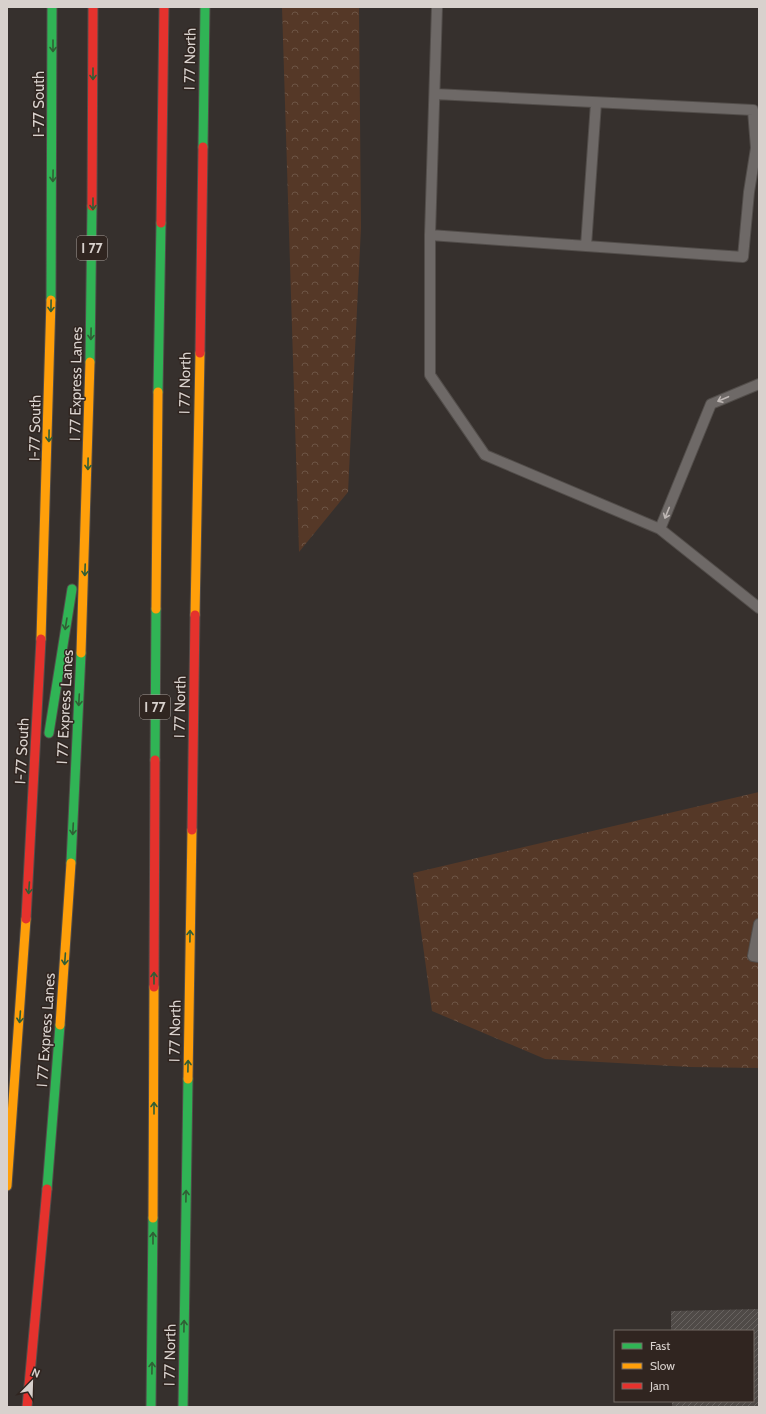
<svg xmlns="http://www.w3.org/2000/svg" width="766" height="1414" font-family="Cabin,sans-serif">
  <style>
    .forest { fill: url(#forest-crowns) }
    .building { fill: url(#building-hatch) }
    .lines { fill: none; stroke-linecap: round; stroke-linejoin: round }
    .lane-casing { stroke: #524d4a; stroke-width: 12 }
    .fast-casing { stroke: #524d4a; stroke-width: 11 }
    .slow-casing { stroke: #524d4a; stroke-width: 11 }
    .jam-casing { stroke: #524d4a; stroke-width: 11 }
    .lane { stroke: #6e6967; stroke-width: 10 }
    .fast { stroke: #30b455; stroke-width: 9 }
    .slow { stroke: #ff9f0a; stroke-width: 9 }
    .jam { stroke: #e5322d; stroke-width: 9 }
    .oneway { stroke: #305e35 }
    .oneway2 { stroke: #beb7b4 }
    .labels { text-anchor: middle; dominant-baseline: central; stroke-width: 3; stroke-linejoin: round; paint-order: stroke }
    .shield { fill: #302520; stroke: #a69d99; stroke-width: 1 }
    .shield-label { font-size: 14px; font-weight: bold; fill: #d8d1cd }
    .street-label { font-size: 15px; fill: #d8d1cd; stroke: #302520 }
  </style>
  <defs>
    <pattern id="forest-crowns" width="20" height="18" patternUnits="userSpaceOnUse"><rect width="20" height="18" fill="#553827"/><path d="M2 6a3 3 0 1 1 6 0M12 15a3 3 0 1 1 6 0" fill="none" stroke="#6d5445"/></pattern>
    <pattern id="building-hatch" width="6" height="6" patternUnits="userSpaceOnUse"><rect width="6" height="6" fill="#4f4a47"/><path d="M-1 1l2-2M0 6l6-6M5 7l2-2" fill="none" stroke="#686360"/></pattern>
  </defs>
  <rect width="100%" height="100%" fill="#36302d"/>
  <path class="forest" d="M 282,7 L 359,7 L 361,228 L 348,492 L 299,552 Z
    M 759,792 L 759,1068 L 690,1067 L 545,1059 L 432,1011 L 413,873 Z"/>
  <path class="building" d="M 759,1309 L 759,1407 L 672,1407 L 672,1401 L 753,1401 L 753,1331 L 671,1331 L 671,1311 Z"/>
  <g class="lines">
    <defs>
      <path id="lane" d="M 437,7 L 430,235 L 430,375 L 485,455 L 660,529 L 759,608
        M 435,94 L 753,110 L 756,148 L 749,192 L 743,257 L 586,246
        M 430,235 L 586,246 L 596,103
        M 660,529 L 711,404 L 759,384
        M 759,924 L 753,956 L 759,957"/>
      <path id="fast" d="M 203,147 L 205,7
        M 51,300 L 52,7
        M 90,362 L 92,206
        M 158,392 L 161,223
        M 49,733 L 72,589
        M 155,760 L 156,609
        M 71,863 L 81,653
        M 47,1189 L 60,1025
        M 151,1407 L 153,1218
        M 183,1407 L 188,1079"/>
      <path id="slow" d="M 156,609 L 158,392
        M 195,615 L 200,353
        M 41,639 L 51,300
        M 81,653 L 90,362
        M 60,1025 L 71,863
        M 188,1079 L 192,830
        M 7,1186 L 26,919
        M 153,1218 L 154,987"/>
      <path id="jam" d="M 92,206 L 93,7
        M 161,223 L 164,7
        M 200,353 L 203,147
        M 192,830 L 195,615
        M 26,919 L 41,639
        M 154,987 L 155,760
        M 27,1407 L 47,1189"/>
    </defs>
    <use href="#lane" class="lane-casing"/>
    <use href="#fast" class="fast-casing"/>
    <use href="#slow" class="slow-casing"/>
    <use href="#jam" class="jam-casing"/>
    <use href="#lane" class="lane"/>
    <use href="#fast" class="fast"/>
    <use href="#slow" class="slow"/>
    <use href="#jam" class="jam"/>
  </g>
  <defs><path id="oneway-shaft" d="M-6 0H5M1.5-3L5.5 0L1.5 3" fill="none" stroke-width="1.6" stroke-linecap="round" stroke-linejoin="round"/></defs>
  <g class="oneway">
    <use href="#oneway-shaft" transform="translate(53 46) rotate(90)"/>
    <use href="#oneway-shaft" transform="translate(93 74) rotate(90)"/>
    <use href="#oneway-shaft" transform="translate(53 176) rotate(91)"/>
    <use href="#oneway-shaft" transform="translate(93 204) rotate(90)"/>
    <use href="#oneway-shaft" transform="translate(51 306) rotate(91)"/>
    <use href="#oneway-shaft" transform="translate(91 334) rotate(91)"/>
    <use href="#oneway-shaft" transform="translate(49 436) rotate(91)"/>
    <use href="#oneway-shaft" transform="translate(88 464) rotate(91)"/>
    <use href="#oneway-shaft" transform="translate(85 570) rotate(92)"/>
    <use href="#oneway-shaft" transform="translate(66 624) rotate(99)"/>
    <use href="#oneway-shaft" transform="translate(79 700) rotate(93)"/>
    <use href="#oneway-shaft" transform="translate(73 829) rotate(93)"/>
    <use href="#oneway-shaft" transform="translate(29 888) rotate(94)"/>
    <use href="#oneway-shaft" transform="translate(190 936) rotate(-89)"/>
    <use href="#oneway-shaft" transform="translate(65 959) rotate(94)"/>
    <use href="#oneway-shaft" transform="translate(154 978) rotate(-90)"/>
    <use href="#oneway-shaft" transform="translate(20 1017) rotate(94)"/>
    <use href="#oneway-shaft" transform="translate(188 1066) rotate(-89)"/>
    <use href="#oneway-shaft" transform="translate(154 1108) rotate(-90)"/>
    <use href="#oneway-shaft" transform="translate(186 1196) rotate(-89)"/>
    <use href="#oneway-shaft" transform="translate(153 1238) rotate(-90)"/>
    <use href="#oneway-shaft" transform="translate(184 1326) rotate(-89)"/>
    <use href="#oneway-shaft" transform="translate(152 1368) rotate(-89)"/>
  </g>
  <g class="oneway2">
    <use href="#oneway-shaft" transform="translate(723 399) rotate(157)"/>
    <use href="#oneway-shaft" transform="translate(667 513) rotate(112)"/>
  </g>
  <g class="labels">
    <g class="shield">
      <rect x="77" y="236" width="30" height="24" rx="3"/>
      <rect x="140" y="695" width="30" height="24" rx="3"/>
    </g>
    <g class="shield-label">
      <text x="92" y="248">I 77</text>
      <text x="155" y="707">I 77</text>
    </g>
    <g class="street-label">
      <text transform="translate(190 59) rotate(-89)">I 77 North</text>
      <text transform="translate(39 104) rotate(-90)">I-77 South</text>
      <text transform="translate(185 383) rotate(-89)">I 77 North</text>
      <text transform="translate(76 384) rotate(-89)">I 77 Express Lanes</text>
      <text transform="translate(35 428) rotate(-89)">I-77 South</text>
      <text transform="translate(65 707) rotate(-87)">I 77 Express Lanes</text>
      <text transform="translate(180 707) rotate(-89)">I 77 North</text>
      <text transform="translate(22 751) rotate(-87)">I-77 South</text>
      <text transform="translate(46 1030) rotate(-86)">I 77 Express Lanes</text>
      <text transform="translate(175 1031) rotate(-89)">I 77 North</text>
      <text transform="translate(170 1355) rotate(-89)">I 77 North</text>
    </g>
  </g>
  <rect width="766" height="1414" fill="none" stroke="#d8d1cd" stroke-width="16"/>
  <rect x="614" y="1330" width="140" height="72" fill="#302520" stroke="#736a65"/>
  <rect x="622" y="1343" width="20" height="6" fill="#30b455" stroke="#736a65"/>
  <text x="650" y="1350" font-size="12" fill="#d8d1cd">Fast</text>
  <rect x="622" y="1363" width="20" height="6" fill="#ff9f0a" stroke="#736a65"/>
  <text x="650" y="1370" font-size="12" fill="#d8d1cd">Slow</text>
  <rect x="622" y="1383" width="20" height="6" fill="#e5322d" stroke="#736a65"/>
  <text x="650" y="1390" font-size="12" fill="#d8d1cd">Jam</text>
  <g transform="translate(32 1382) rotate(23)" stroke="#302520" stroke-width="3" paint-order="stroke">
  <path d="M0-3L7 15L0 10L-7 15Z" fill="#d8d1cd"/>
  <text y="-6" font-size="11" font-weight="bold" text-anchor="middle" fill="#d8d1cd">N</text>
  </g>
</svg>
